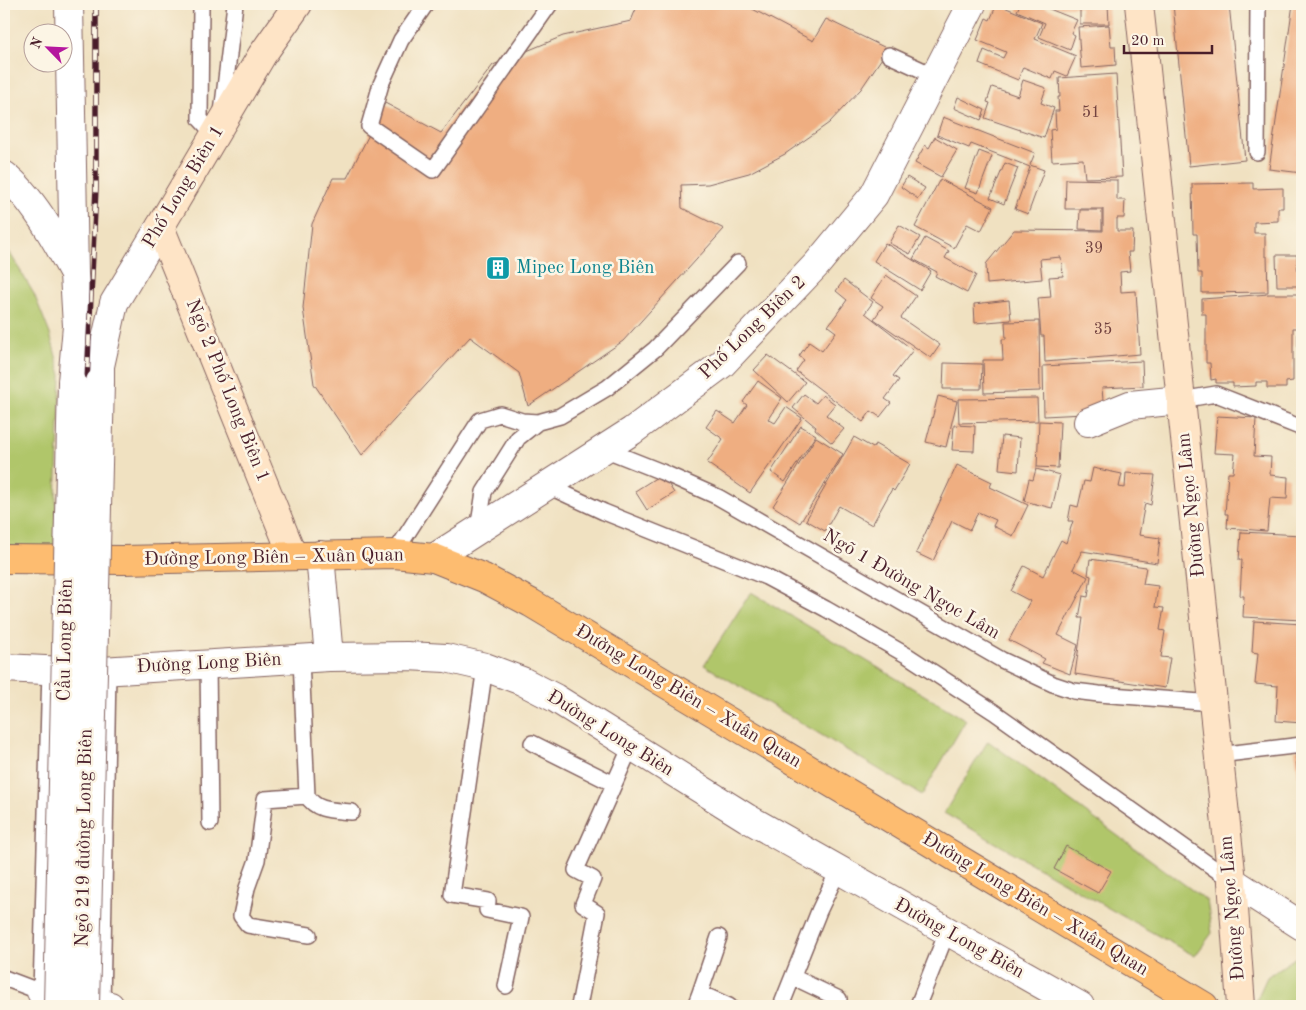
<svg xmlns="http://www.w3.org/2000/svg" width="1306" height="1010" font-family="'Old Standard TT',serif">
  <style>
    .green { fill: #b0c66a; stroke: #7d724a }
    .building { fill: #efae81 }
    .lines { fill: none; stroke-linecap: round; stroke-linejoin: round }
    .lane-casing { stroke: #846360; stroke-width: 18 }
    .street-casing { stroke: #846360; stroke-width: 30 }
    .secondary-casing { stroke: #846360; stroke-width: 30 }
    .primary-casing { stroke: #846360; stroke-width: 30 }
    .lane { stroke: #fff; stroke-width: 15 }
    .street { stroke: #fff; stroke-width: 28 }
    .secondary { stroke: #fee4c6; stroke-width: 28 }
    .primary { stroke: #fdbc70; stroke-width: 28 }
    .rail-casing { stroke: #4a1f2b; stroke-width: 5.5 }
    .rail { stroke: #fcf5e5; stroke-width: 4; stroke-dasharray: 11; stroke-linecap: butt }
    .street-bridge-casing { stroke: #846360; stroke-width: 30; stroke-linecap: butt }
    .street-bridge { stroke: #fff; stroke-width: 28 }
    .labels { text-anchor: middle; dominant-baseline: central; stroke-width: 5; stroke-linejoin: round; paint-order: stroke }
    .number-label { font-size: 16px; fill: #734340 }
    .street-label { font-size: 19px; fill: #4a1f2b; stroke: #fcf5e5 }
    .culture-label { font-size: 19px; fill: #0d838f; stroke: #fcf5e5; text-anchor: start }
  </style>
  <rect width="100%" height="100%" fill="#fcf5e5"/>
  <filter id="ink" filterUnits="userSpaceOnUse"><feTurbulence type="fractalNoise" baseFrequency=".02" numOctaves="2"/><feDisplacementMap in="SourceGraphic" scale="10" xChannelSelector="R" yChannelSelector="G"/><feConvolveMatrix kernelMatrix="1 2 1 2 8 2 1 2 1" color-interpolation-filters="sRGB"/></filter>
  <filter id="wash" filterUnits="userSpaceOnUse"><feTurbulence type="fractalNoise" baseFrequency=".0096" numOctaves="4" result="noise"/><feDisplacementMap in="SourceGraphic" scale="20" xChannelSelector="R" yChannelSelector="G"/><feGaussianBlur stdDeviation="1.12" result="paint"/><feColorMatrix in="noise" values="0 0 0 0 0 0 0 0 0 0 0 0 0 0 0 0 0 1.4 0 .05"/><feComposite in="paint" operator="in"/></filter>
  <g filter="url(#wash)">
    <rect width="100%" height="100%" fill="#f0e1c1"/>
    <path class="green" d="M 4,243 L 34,294 L 50,334 L 61,375 L 54,549 L 4,552 Z
      M 751,592 L 966,720 L 922,795 L 704,665 Z
      M 988,741 L 1207,901 L 1212,933 L 1195,956 L 1117,913 L 944,813 Z
      M 1302,953 L 1302,1006 L 1261,1006 L 1255,1003 L 1267,977 Z"/>
    <g id="blocks">
      <path class="building" d="M 638,4 L 743,4 L 813,41 L 826,19 L 888,49 L 861,89 L 829,123 L 785,154 L 749,173 L 708,184 L 681,185 L 682,208 L 724,229 L 623,341 L 528,406 L 519,373 L 470,337 L 362,455 L 314,384 L 303,308 L 312,224 L 333,178 L 347,178 L 385,103 L 441,133 L 493,65 L 563,36 L 631,21 Z
        M 997,4 L 1042,23 L 1035,39 L 1076,56 L 1067,76 L 1055,71 L 1052,79 L 1023,67 L 1018,80 L 979,64 L 984,50 L 1003,58 L 1006,52 L 977,40 L 986,18 L 990,20 Z
        M 1020,4 L 1037,4 L 1077,20 L 1071,33 L 1075,35 L 1070,50 L 1039,37 L 1045,23 L 1017,11 Z
        M 1055,4 L 1108,4 L 1109,24 L 1080,24 L 1080,7 L 1055,7 Z
        M 1173,4 L 1229,4 L 1245,160 L 1189,166 Z
        M 1293,4 L 1302,4 L 1302,173 L 1269,169 Z
        M 1109,25 L 1111,46 L 1115,46 L 1116,65 L 1081,68 L 1078,27 Z
        M 1116,74 L 1122,177 L 1085,178 L 1083,159 L 1052,161 L 1050,130 L 1056,129 L 1055,111 L 1059,111 L 1058,97 L 1060,97 L 1059,78 Z
        M 1023,80 L 1046,88 L 1041,103 L 1054,108 L 1044,138 L 985,118 L 990,103 L 987,102 L 992,87 L 1018,96 Z
        M 958,97 L 985,110 L 981,120 L 954,108 Z
        M 943,117 L 1035,153 L 1030,165 L 1044,170 L 1028,214 L 1015,209 L 1030,167 L 971,144 L 969,148 L 937,135 Z
        M 935,137 L 957,150 L 941,177 L 915,163 L 925,145 L 929,148 Z
        M 979,151 L 992,156 L 978,193 L 965,188 Z
        M 1005,163 L 1018,168 L 1004,204 L 990,198 Z
        M 907,177 L 925,188 L 918,199 L 901,187 Z
        M 940,179 L 993,207 L 981,231 L 967,224 L 954,248 L 915,227 Z
        M 1066,179 L 1117,180 L 1117,200 L 1125,200 L 1124,218 L 1117,218 L 1117,231 L 1133,231 L 1132,252 L 1128,252 L 1130,271 L 1120,272 L 1121,292 L 1136,291 L 1140,354 L 1045,362 L 1044,336 L 1041,336 L 1038,298 L 1051,297 L 1049,277 L 1063,276 L 1061,257 L 1040,259 L 1042,279 L 987,284 L 986,264 L 1014,230 L 1103,231 L 1103,209 L 1065,209 Z
        M 1253,183 L 1253,189 L 1283,188 L 1283,208 L 1278,208 L 1278,221 L 1254,222 L 1254,233 L 1265,233 L 1265,256 L 1267,256 L 1268,292 L 1202,293 L 1202,273 L 1198,273 L 1197,234 L 1193,234 L 1192,184 Z
        M 1080,210 L 1102,210 L 1102,230 L 1079,229 Z
        M 899,225 L 920,237 L 910,254 L 889,243 Z
        M 925,238 L 949,251 L 945,258 L 976,275 L 967,293 L 935,276 L 937,272 L 913,259 Z
        M 885,243 L 931,271 L 920,290 L 874,261 Z
        M 1276,255 L 1297,255 L 1298,286 L 1277,286 Z
        M 886,275 L 916,296 L 901,318 L 940,345 L 931,358 L 874,319 L 883,306 L 871,298 Z
        M 844,280 L 873,302 L 865,313 L 913,350 L 893,376 L 899,380 L 885,399 L 891,403 L 880,417 L 871,411 L 863,422 L 796,371 L 804,360 L 799,356 L 809,342 L 822,351 L 836,332 L 828,326 L 847,300 L 836,291 Z
        M 1269,294 L 1302,294 L 1302,328 L 1293,328 L 1293,381 L 1286,382 L 1286,388 L 1267,388 L 1267,382 L 1256,382 L 1256,386 L 1233,387 L 1233,383 L 1216,383 L 1216,379 L 1211,380 L 1210,363 L 1206,363 L 1206,314 L 1202,314 L 1202,299 Z
        M 1009,300 L 1011,320 L 975,323 L 974,304 Z
        M 1039,321 L 1040,391 L 984,393 L 983,360 L 1003,360 L 1002,339 L 1006,339 L 1005,322 Z
        M 1298,329 L 1302,329 L 1302,347 L 1298,347 Z
        M 768,355 L 805,382 L 788,402 L 754,370 Z
        M 1142,361 L 1143,386 L 1102,388 L 1104,413 L 1044,416 L 1043,366 Z
        M 944,363 L 982,364 L 981,389 L 943,389 Z
        M 758,381 L 782,398 L 768,419 L 775,423 L 786,407 L 802,418 L 750,493 L 707,463 L 723,439 L 706,427 L 717,411 L 735,423 L 747,405 L 743,402 Z
        M 804,394 L 816,403 L 823,395 L 835,404 L 826,415 L 844,429 L 832,443 L 815,429 L 816,427 L 793,408 Z
        M 938,396 L 957,401 L 946,447 L 926,442 Z
        M 1037,398 L 1038,421 L 959,423 L 958,399 Z
        M 1217,416 L 1256,418 L 1254,456 L 1271,457 L 1270,475 L 1288,477 L 1287,499 L 1270,498 L 1267,531 L 1227,528 L 1228,514 L 1225,514 L 1228,473 L 1233,473 L 1235,454 L 1214,453 Z
        M 1039,421 L 1060,422 L 1058,468 L 1037,467 Z
        M 954,425 L 975,426 L 974,451 L 952,450 Z
        M 801,426 L 816,435 L 785,482 L 771,472 Z
        M 1002,436 L 1020,438 L 1018,471 L 999,469 Z
        M 816,437 L 843,454 L 800,523 L 773,506 Z
        M 854,437 L 873,448 L 875,444 L 910,464 L 894,491 L 892,489 L 872,525 L 839,506 L 825,531 L 806,520 Z
        M 957,465 L 992,482 L 990,487 L 1028,505 L 1013,536 L 993,526 L 996,520 L 978,512 L 970,530 L 952,521 L 933,561 L 916,553 Z
        M 1093,468 L 1122,474 L 1119,487 L 1125,488 L 1126,473 L 1155,475 L 1151,505 L 1145,503 L 1139,535 L 1160,538 L 1157,563 L 1082,551 L 1073,569 L 1088,577 L 1058,635 L 1078,645 L 1070,674 L 1042,663 L 1045,659 L 1009,640 L 1030,601 L 1011,591 L 1024,566 L 1043,576 L 1061,540 L 1066,543 L 1073,521 L 1068,521 L 1071,505 L 1078,507 L 1084,481 L 1090,482 Z
        M 1036,469 L 1060,475 L 1052,508 L 1024,501 L 1029,479 L 1033,480 Z
        M 662,474 L 674,493 L 647,510 L 635,491 Z
        M 1241,532 L 1302,535 L 1302,620 L 1243,617 L 1244,596 L 1240,596 L 1242,560 L 1239,560 Z
        M 1090,559 L 1146,567 L 1143,584 L 1158,586 L 1155,607 L 1164,608 L 1160,630 L 1165,631 L 1161,657 L 1170,658 L 1165,688 L 1075,674 L 1083,618 L 1079,618 L 1083,596 L 1088,597 L 1091,576 L 1088,575 Z
        M 1254,621 L 1302,624 L 1302,723 L 1276,721 L 1278,686 L 1255,684 L 1258,653 L 1252,652 Z
        M 1302,749 L 1302,775 L 1298,776 L 1295,750 Z
        M 1066,846 L 1111,871 L 1098,893 L 1054,869 Z"/>
    </g>
  </g>
  <g filter="url(#ink)">
    <use href="#blocks" fill-opacity="0" stroke="#846360" stroke-width="1"/>
    <g class="lines">
      <defs>
        <path id="lane" d="M 201,4 L 200,119 L 215,135
          M 426,4 L 401,40 L 381,84 L 369,126 L 433,170 L 550,4
          M 889,55 L 935,76
          M 222,113 L 235,4
          M 1257,152 L 1258,4
          M 1181,400 L 1216,394 L 1302,428
          M 604,449 L 662,472 L 718,497 L 1002,660 L 1053,684 L 1074,691 L 1099,694 L 1213,703
          M 548,486 L 604,512 L 766,577 L 826,609 L 908,656 L 994,712 L 1232,881
          M 478,530 L 484,492 L 518,438 L 538,422
          M 394,554 L 480,420 L 500,414 L 522,421 L 538,422 L 560,416 L 607,388 L 655,349 L 738,263
          M 301,659 L 307,796 L 265,799 L 257,860 L 247,888 L 241,916 L 248,925 L 309,935
          M 208,664 L 210,823
          M 485,667 L 452,895 L 488,901 L 487,910 L 521,917 L 506,986
          M 532,743 L 614,784
          M 1218,755 L 1302,745
          M 307,796 C 317,812 334,810 352,812
          M 793,977 L 839,999 L 837,1006
          M 4,978 L 41,992 L 50,670
          M 700,993 L 719,937
          M 918,1005 L 947,932
          M 102,1006 L 108,671
          M 579,1006 L 597,913 L 583,904 L 593,879 L 576,870 L 631,746
          M 695,1006 L 700,993 L 729,1006
          M 781,1006 L 819,911 L 838,871"/>
        <path id="street" d="M 69,4 L 74,274 L 77,326 L 72,382
          M 4,175 C 31,195 56,240 72,270
          M 100,382 L 100,366 L 114,303 L 160,227
          M 1088,422 L 1130,405 L 1181,400
          M 320,555 L 329,657
          M 434,558 L 632,431 L 722,364 L 817,264 L 874,195 L 972,4
          M 4,668 L 85,672 L 329,657 L 407,656 L 446,658 L 485,667 L 522,681 L 555,698 L 747,818 L 1080,1006
          M 1232,881 L 1302,926
          M 41,992 L 110,1006"/>
        <path id="secondary" d="M 1139,4 L 1232,881 L 1241,1006
          M 293,556 L 160,227 L 262,55 L 298,4"/>
        <path id="primary" d="M 4,559 L 123,560 L 394,554 L 434,558 L 484,578 L 531,603 L 1204,1006"/>
      </defs>
      <use href="#lane" class="lane-casing"/>
      <use href="#street" class="street-casing"/>
      <use href="#secondary" class="secondary-casing"/>
      <use href="#primary" class="primary-casing"/>
      <use href="#lane" class="lane"/>
      <use href="#street" class="street"/>
      <use href="#secondary" class="secondary"/>
      <use href="#primary" class="primary"/>
      <defs>
        <path id="rail" d="M 72,1006 L 87,382 L 96,188 L 96,4"/>
      </defs>
      <use href="#rail" class="rail-casing"/>
      <use href="#rail" class="rail"/>
      <defs>
        <path id="street-bridge" d="M 58,1006 L 72,382
          M 85,1006 L 100,382"/>
      </defs>
      <use href="#street-bridge" class="street-bridge-casing"/>
      <use href="#street-bridge" class="street-bridge"/>
    </g>
  </g>
  <defs>
    <symbol id="building-square" viewBox="-11 -11 22 22"><rect x="-9" y="-9" width="18" height="18" rx="4" fill="#0f9aa8" stroke="#fcf5e5"/><path d="M-4-6H4V6H1V3H-1V6H-4ZM-2.5-4.3h1.7v1.8h-1.7ZM.8-4.3h1.7v1.8H.8ZM-2.5-1h1.7V.8h-1.7ZM.8-1h1.7V.8H.8Z" fill="#fff"/></symbol>
  </defs>
  <g fill-rule="evenodd">
    <use href="#building-square" x="484" y="254" width="28" height="28"/>
  </g>
  <g class="labels">
    <g class="number-label">
      <text x="1091" y="113">51</text>
      <text x="1094" y="249">39</text>
      <text x="1103" y="330">35</text>
    </g>
    <g class="street-label">
      <text transform="translate(184 187) rotate(-59)">Phố Long Biên 1</text>
      <text transform="translate(753 328) rotate(-44)">Phố Long Biên 2</text>
      <text transform="translate(227 391) rotate(68)">Ngõ 2 Phố Long Biên 1</text>
      <text transform="translate(1192 505) rotate(-96)">Đường Ngọc Lâm</text>
      <text transform="translate(274 558) rotate(-1)">Đường Long Biên – Xuân Quan</text>
      <text transform="translate(911 585) rotate(30)">Ngõ 1 Đường Ngọc Lâm</text>
      <text transform="translate(66 640) rotate(-89)">Cầu Long Biên</text>
      <text transform="translate(209 664) rotate(-3)">Đường Long Biên</text>
      <text transform="translate(688 697) rotate(31)">Đường Long Biên – Xuân Quan</text>
      <text transform="translate(610 734) rotate(32)">Đường Long Biên</text>
      <text transform="translate(85 838) rotate(-89)">Ngõ 219 đường Long Biên</text>
      <text transform="translate(1035 905) rotate(31)">Đường Long Biên – Xuân Quan</text>
      <text transform="translate(1233 908) rotate(-95)">Đường Ngọc Lâm</text>
      <text transform="translate(959 939) rotate(29)">Đường Long Biên</text>
    </g>
    <g class="culture-label">
      <text x="516" y="268">Mipec Long Biên</text>
    </g>
  </g>
  <rect width="1306" height="1010" fill="none" stroke="#fcf5e5" stroke-width="20"/>
  <g transform="translate(48 48) rotate(294)"><circle r="24" fill="#fcf5e5" stroke="#b59f9b"/>
  <path d="M0-4L9 19L0 12L-9 19Z" fill="#b5179e"/>
  <text y="-8" font-size="14" font-weight="bold" text-anchor="middle" fill="#4a1f2b">N</text>
  </g>
  <path d="M1124 45v8h88v-8" fill="none" stroke="#4a1f2b" stroke-width="2.5"/>
  <text x="1131" y="45" font-size="15" fill="#4a1f2b" stroke="#fcf5e5" stroke-width="4" paint-order="stroke">20 m</text>
</svg>
